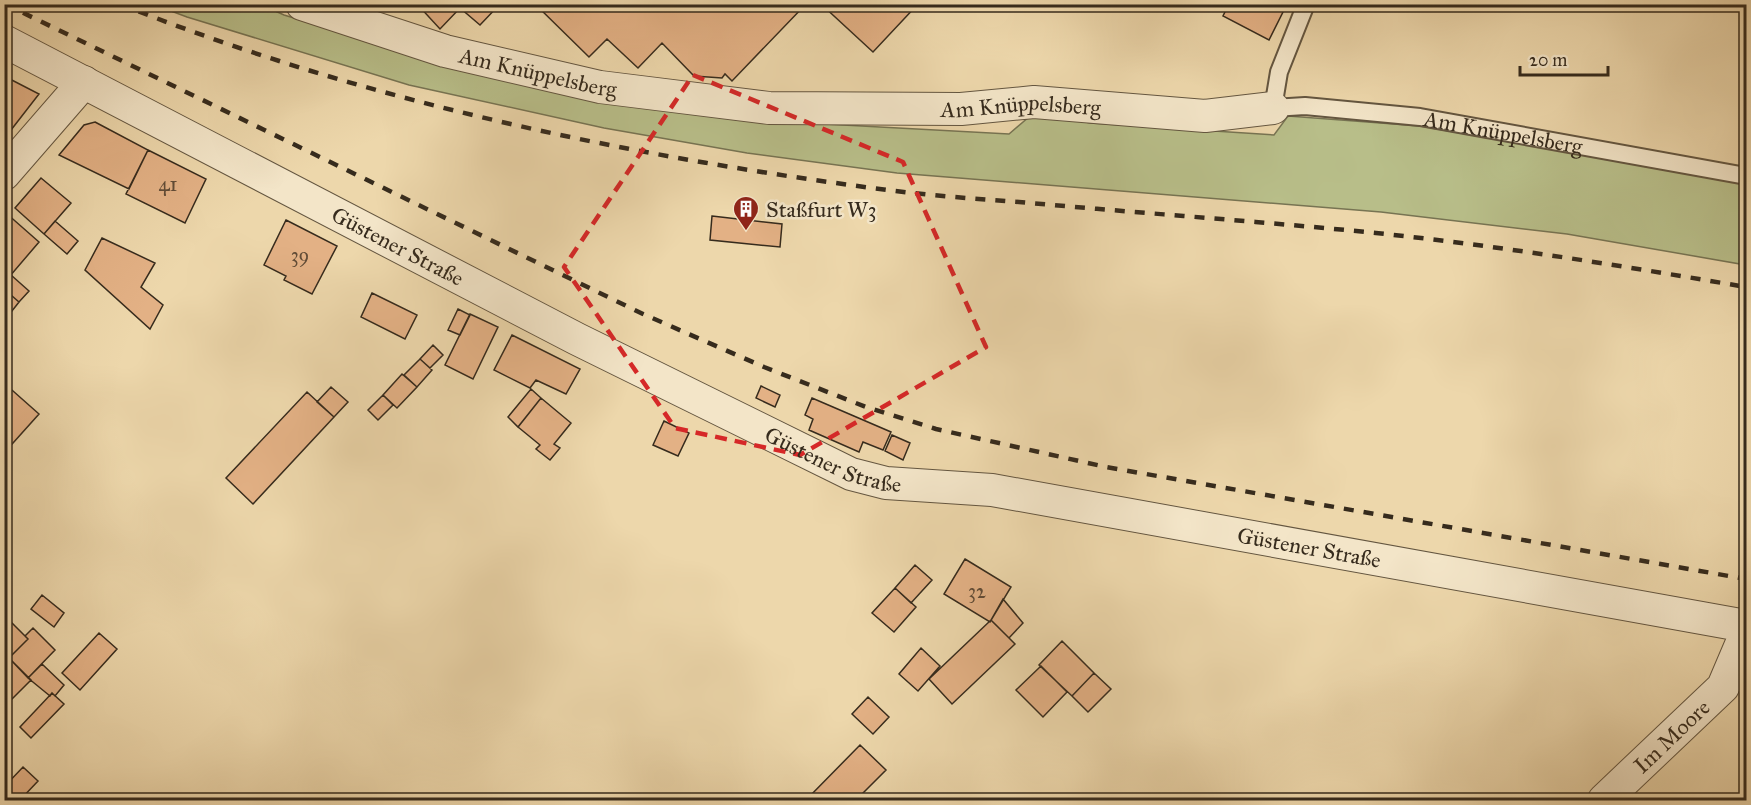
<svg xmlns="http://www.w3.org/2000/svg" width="1751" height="805" font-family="'IM FELL Great Primer',serif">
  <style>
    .green { fill: #b8be89; stroke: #777453; stroke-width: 1.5 }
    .building { fill: #e3b185; stroke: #362b1d; stroke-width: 1.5 }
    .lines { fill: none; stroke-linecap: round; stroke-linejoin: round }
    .service-casing { stroke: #645640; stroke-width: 20 }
    .minor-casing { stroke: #645640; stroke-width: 34 }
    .service { stroke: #f3e5c8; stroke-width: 16 }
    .minor { stroke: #f3e5c8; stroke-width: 32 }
    .rail { stroke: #362b1d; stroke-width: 4.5; stroke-dasharray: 10 10; stroke-linecap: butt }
    .marked { fill: none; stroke: #d62828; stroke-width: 4.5; stroke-dasharray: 12 8; stroke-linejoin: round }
    .labels { text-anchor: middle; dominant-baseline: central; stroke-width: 5; stroke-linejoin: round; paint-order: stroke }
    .number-label { font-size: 20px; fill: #614c37 }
    .street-label { font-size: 22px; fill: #362b1d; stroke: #f3e5c8 }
    .poi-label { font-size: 22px; fill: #362b1d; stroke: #f3e5c8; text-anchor: start }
  </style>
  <rect width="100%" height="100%" fill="#edd7ab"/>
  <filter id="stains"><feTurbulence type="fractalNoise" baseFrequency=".00333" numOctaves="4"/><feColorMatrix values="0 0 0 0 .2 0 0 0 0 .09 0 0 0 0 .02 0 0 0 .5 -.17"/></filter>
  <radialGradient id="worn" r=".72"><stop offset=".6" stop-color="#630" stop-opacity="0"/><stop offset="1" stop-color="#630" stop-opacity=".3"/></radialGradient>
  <path class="green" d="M 155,5 L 262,5 L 284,15 L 444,63 L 769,121 L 1009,134 L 1036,111 L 1090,123 L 1274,135 L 1288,116 L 1420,126 L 1746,183 L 1746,265 L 1567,234 L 1381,212 L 897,173 L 747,153 L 604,128 L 409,85 L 187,17 Z"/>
  <path class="building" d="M 417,4 L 500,4 L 480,25 L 460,8 L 440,29 Z
    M 535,4 L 806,4 L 732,81 L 725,74 L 722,78 L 694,76 L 662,43 L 638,68 L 607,39 L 589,57 Z
    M 821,4 L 918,4 L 873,52 Z
    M 1229,4 L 1287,4 L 1269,40 L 1223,16 Z
    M 4,76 L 39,94 L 11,130 L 4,127 Z
    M 95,122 L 148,150 L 129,189 L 59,155 L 84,125 Z
    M 148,150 L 206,179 L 185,223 L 126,194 Z
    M 41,178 L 71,203 L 44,234 L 15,208 Z
    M 6,213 L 39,242 L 4,283 L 4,216 Z
    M 712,216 L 782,224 L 780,247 L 710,240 Z
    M 286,220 L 337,246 L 312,294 L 284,280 L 286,276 L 264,265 Z
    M 55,221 L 78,241 L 67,254 L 44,234 Z
    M 102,238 L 155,263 L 141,287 L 163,305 L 150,329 L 85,270 Z
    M 11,275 L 29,291 L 19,302 L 4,289 L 4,283 Z
    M 4,289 L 19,302 L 8,316 L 4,313 Z
    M 372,293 L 417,315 L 405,339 L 361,317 Z
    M 458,309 L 470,315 L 460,335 L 448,330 Z
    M 470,314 L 498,327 L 473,379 L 445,365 Z
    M 512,335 L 580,369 L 566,394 L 536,380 L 530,388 L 494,370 Z
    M 433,345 L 443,355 L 430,368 L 420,359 Z
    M 420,359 L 432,370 L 417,387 L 404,375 Z
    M 402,374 L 417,387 L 397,408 L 383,395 Z
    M 4,383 L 39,414 L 4,453 Z
    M 761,386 L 780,395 L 775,407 L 756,398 Z
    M 331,387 L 348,402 L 334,417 L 317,402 Z
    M 531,389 L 541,398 L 518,427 L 508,417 Z
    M 307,392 L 334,417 L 253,504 L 226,478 Z
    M 383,395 L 393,405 L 378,420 L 368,410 Z
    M 541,398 L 571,423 L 554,444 L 560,448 L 550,460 L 536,449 L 540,445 L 518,427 Z
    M 812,398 L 891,432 L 883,450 L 863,442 L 859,452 L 809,430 L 813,419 L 805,415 Z
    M 664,421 L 689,433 L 678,456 L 653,445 Z
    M 892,435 L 910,443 L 903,460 L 885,451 Z
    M 965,559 L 1011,587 L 990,622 L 944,594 Z
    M 915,565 L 932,580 L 911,603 L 895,588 Z
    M 895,588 L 916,607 L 894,632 L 872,613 Z
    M 42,595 L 64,613 L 54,627 L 31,609 Z
    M 1003,599 L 1023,623 L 1009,638 L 991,620 Z
    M 991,620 L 1015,644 L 952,704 L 929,679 Z
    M 10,621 L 28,639 L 8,659 L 4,656 L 4,626 Z
    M 33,628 L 55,650 L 28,678 L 9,658 L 28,639 L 25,636 Z
    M 99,633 L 117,649 L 80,690 L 62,673 Z
    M 1062,641 L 1094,673 L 1072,696 L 1039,665 Z
    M 921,648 L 940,666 L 918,691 L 899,674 Z
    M 9,658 L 31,680 L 4,707 L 4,663 Z
    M 42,664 L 64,685 L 55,696 L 52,693 L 50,696 L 28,678 Z
    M 1041,666 L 1067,692 L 1043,717 L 1016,690 Z
    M 1094,673 L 1111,689 L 1088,712 L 1072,696 Z
    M 52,693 L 64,704 L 31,738 L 20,727 Z
    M 868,697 L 889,717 L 873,734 L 852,714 Z
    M 860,745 L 886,770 L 856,800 L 806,800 Z
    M 23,767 L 38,781 L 20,800 L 4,800 L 4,787 Z"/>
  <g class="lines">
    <defs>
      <g id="service">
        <path id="s1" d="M 1306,4 L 1279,72 L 1273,108 L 1305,106 L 1420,117 L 1746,176"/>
      </g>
      <g id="minor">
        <path id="s2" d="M 302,4 L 445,51 L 600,87 L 769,108 L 961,109 L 1034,102 L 1205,116 L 1273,108"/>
        <path id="s3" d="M 4,41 L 577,339 L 851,474 L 886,483 L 992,490 L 1746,626"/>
        <path d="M 4,174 L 84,82"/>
        <path id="s4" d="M 1604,800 L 1723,687 L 1746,633"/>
      </g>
    </defs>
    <use href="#service" class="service-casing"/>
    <use href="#minor" class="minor-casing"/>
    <use href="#service" class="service"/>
    <use href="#minor" class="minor"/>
    <path class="rail" d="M 5,4 L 643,314 L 764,367 L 866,407 L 936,429 L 1106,467 L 1746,579
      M 120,4 C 368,103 631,157 895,191 C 936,196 978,199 1019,202 C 1138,213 1257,221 1376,233 C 1500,246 1623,266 1746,287"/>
  </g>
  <path class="marked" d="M 693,75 L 903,162 L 986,347 L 800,455 L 675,428 L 564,267 Z"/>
  <defs>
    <symbol id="building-pin" viewBox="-11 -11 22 30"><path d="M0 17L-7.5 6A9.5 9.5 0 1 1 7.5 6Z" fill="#8f2418" stroke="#f3e5c8"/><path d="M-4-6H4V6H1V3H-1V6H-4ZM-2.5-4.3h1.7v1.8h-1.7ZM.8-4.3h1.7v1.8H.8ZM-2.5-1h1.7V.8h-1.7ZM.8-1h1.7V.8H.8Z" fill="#fff"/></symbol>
  </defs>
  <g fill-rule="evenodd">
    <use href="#building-pin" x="731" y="194" width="30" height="40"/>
  </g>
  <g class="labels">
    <g class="number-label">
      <text x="168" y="184">41</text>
      <text x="300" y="255">39</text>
      <text x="977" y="591">32</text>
    </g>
    <g class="street-label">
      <text stroke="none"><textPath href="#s2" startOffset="246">Am Knüppelsberg</textPath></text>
      <text stroke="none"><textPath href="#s2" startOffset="732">Am Knüppelsberg</textPath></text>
      <text stroke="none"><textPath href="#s1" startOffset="342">Am Knüppelsberg</textPath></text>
      <text stroke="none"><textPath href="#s3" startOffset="444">Güstener Straße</textPath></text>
      <text stroke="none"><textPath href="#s3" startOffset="930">Güstener Straße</textPath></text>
      <text stroke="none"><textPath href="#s3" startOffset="1416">Güstener Straße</textPath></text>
      <text stroke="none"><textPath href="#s4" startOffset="93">Im Moore</textPath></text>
    </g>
    <g class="poi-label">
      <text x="766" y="209">Staßfurt W3</text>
    </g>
  </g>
  <rect width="1751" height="805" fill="none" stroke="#edd7ab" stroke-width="24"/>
  <rect x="6" y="6" width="1739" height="793" fill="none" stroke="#362b1d" stroke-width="3"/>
  <rect x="12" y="12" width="1727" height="781" fill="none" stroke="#362b1d" stroke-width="1.5"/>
  <path d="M1520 66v9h88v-9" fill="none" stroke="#362b1d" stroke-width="3"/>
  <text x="1529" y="66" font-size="18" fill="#362b1d" stroke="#f3e5c8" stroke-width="4.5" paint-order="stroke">20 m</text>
  <rect width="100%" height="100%" filter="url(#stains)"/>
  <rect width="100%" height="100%" fill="url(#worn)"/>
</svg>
